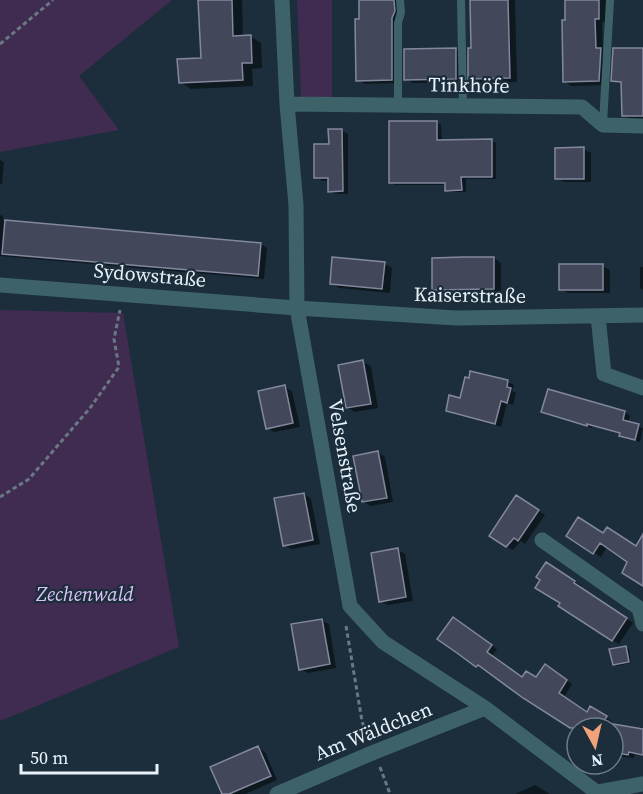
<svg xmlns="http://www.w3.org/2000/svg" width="643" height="794" font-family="'Source Serif 4',serif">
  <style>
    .green { fill: #402b51 }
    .shadow { fill: #0007 }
    .building { fill: #42475a; stroke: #83889e; stroke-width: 1.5 }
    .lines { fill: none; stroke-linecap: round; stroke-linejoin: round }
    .path { stroke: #697984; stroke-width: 3; stroke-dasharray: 4.5 3; stroke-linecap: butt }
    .service { stroke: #3d6369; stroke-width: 8 }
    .minor { stroke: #3d6369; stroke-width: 15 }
    .labels { text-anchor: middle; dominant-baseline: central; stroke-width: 4.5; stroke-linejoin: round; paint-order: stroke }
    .street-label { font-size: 20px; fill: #e7f2fb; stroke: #1c2e3b }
    .park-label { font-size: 20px; font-style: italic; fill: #dcc2f5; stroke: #1c2e3b }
  </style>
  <rect width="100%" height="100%" fill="#1c2e3b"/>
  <path class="green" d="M 0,0 L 172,0 L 79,76 L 119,130 L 0,152 Z
    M 297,0 L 332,0 L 332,97 L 301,97 Z
    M 0,310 L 123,313 L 179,647 L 0,721 Z"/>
  <path class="shadow" d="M 199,0 L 242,0 L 243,37 L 250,36 L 261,43 L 262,68 L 252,69 L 253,86 L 191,89 L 180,82 L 202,59 Z
    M 360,0 L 402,0 L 399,83 L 365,84 L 358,80 Z
    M 472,0 L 515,0 L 517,82 L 477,83 L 470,78 L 473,49 Z
    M 566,0 L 606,0 L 607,22 L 602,22 L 603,51 L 608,54 L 607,85 L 572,86 L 564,81 Z
    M 456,49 L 463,54 L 464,83 L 413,83 L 405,79 Z
    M 643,49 L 643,120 L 630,119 L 623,115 L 623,85 L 613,80 Z
    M 437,122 L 441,125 L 442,141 L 491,140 L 496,143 L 496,179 L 466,179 L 466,192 L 451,192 L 447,190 L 447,185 L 395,185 L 391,183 Z
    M 342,131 L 348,134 L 348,194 L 336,194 L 330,191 L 330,181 L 322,181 L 316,177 L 330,145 Z
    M 583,149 L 591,153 L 591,182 L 564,182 L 556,178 Z
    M 0,160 L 4,162 L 2,184 L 0,184 Z
    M 0,215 L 3,216 L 3,221 L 261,244 L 267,248 L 264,279 L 0,256 Z
    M 494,258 L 501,263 L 501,292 L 441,293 L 433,289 Z
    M 384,263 L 392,268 L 390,293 L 339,288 L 331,283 Z
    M 602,266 L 610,270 L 610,293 L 568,293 L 560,289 Z
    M 640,267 L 643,267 L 643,290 L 640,288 Z
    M 363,362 L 371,366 L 378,408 L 355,412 L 347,407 Z
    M 472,373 L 508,382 L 514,385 L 512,391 L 516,393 L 513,405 L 507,403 L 501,427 L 453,414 L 447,410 L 461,399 Z
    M 285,387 L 292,391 L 300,427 L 274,432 L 267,428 Z
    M 549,390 L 625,412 L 630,416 L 628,423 L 643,428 L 640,442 L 626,439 L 621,434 L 593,426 L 592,428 L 549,415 L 543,412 Z
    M 378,452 L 385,457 L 393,502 L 371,506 L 363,501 Z
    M 304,494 L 311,499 L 320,544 L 292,549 L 284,545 Z
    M 523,501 L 545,515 L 525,544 L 521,541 L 513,550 L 506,546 Z
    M 579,519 L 607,547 L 601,557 L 594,552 Z
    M 398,550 L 405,554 L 413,601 L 388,605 L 381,601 Z
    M 553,568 L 582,586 L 580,588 L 633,623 L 619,644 L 612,640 Z
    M 321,620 L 329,624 L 336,668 L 308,673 L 300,669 Z
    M 459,623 L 497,649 L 492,656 L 523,678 L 537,679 L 551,669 L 572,684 L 564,697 L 587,714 L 596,712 L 612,721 L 610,725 L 643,731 L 643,756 L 635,754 L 634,758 L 613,756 L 613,728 L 577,728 L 577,731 L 439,639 Z
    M 625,647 L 629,649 L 631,663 L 617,666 L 614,664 Z
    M 258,748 L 265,752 L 277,780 L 245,794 L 224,794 Z
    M 535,785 L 550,794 L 515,794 Z"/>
  <path class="building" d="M 198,0 L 232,0 L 233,36 L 251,35 L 252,63 L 242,63 L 243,80 L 179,83 L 177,59 L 201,58 Z
    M 359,0 L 394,0 L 395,11 L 392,18 L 392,80 L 356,81 L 355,19 L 359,19 Z
    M 470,0 L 508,0 L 510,78 L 468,79 L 468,48 L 471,48 Z
    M 565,0 L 599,0 L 599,19 L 595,19 L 596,48 L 601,48 L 599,81 L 563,82 L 562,20 L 565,20 Z
    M 456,48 L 456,79 L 404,80 L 404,49 Z
    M 613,48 L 643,48 L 643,116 L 622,116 L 621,82 L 611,81 Z
    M 389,121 L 437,121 L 437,140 L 492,139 L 492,177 L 461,177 L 462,190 L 445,191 L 445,183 L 389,183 Z
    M 328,129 L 342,129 L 343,191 L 328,192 L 328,178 L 314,178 L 314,144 L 329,144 Z
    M 584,147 L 584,179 L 555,179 L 555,148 Z
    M 5,220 L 261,243 L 258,276 L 2,254 Z
    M 332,257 L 385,262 L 382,289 L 330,284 Z
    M 463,257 L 494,257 L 494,289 L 432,290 L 432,258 Z
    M 559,264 L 603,264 L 603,290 L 559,290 Z
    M 363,360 L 371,404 L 346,408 L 338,365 Z
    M 470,371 L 508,380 L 507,387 L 511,388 L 507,403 L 501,401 L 495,424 L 446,411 L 449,395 L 460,398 L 465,377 L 469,378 Z
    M 285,385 L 293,423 L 266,429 L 258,391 Z
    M 548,389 L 625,411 L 623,420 L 639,424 L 635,440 L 619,436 L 620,433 L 587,424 L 587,426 L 541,412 Z
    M 378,451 L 387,498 L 362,502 L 353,456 Z
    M 304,493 L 313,540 L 283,546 L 274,498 Z
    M 516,495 L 539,510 L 518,541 L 514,538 L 506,547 L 489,536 Z
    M 578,517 L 603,533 L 607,527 L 636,546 L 643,534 L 643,586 L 622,573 L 627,562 L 600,543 L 593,554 L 566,536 Z
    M 398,548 L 406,597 L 379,602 L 371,553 Z
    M 546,562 L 575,581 L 574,583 L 627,618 L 612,641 L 558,606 L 560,603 L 535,588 L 540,580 L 536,577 Z
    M 453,617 L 492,645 L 487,652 L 522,677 L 526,671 L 536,677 L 545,664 L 567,680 L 559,693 L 587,712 L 590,706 L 607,716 L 603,723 L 610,728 L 570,728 L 523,698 L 478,665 L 476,667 L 457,653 L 437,639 Z
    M 322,619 L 330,664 L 299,670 L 291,624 Z
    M 626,646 L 629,662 L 613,665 L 609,649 Z
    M 613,724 L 643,729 L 643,755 L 629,752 L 628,755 L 613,752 Z
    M 258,746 L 271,776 L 229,794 L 222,794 L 210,767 Z"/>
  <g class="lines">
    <path class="path" d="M 0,44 L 53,0
      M 0,497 L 29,479 L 90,408 L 119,367 L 114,339 L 120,310
      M 346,626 L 362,721 L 367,737
      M 380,767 L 390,794"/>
    <path class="service" d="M 461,0 L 463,106
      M 398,105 L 398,23 L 401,12 L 400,0
      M 603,124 L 610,0"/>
    <path class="minor" d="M 282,0 L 287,104 L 296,205 L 297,308 L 350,606 L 383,642 L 485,708 L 599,794
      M 287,104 L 582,107 L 603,125 L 643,126
      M 0,285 L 297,308 L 456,318 L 643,315
      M 598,316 L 604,374 L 643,388
      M 542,540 L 639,608 L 643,624
      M 598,792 L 643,784
      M 277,794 L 372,753 L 485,708"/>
  </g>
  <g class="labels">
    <g class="street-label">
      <text transform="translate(469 85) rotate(1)">Tinkhöfe</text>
      <text transform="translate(150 275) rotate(5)">Sydowstraße</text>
      <text transform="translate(470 295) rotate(1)">Kaiserstraße</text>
      <text transform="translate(345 456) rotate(80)">Velsenstraße</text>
      <text transform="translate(373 731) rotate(-22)">Am Wäldchen</text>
    </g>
    <g class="park-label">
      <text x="85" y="594">Zechenwald</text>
    </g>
  </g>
  <g transform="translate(595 746) rotate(172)"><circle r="28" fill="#1c2e3b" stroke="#6d7c88" stroke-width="1.5"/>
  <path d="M0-4.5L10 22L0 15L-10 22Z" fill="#f0a27a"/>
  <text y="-9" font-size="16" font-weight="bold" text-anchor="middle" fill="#e7f2fb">N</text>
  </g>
  <path d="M21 764v9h136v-9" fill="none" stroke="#e7f2fb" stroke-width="3"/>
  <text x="30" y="764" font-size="18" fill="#e7f2fb" stroke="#1c2e3b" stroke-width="4.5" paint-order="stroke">50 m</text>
</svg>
